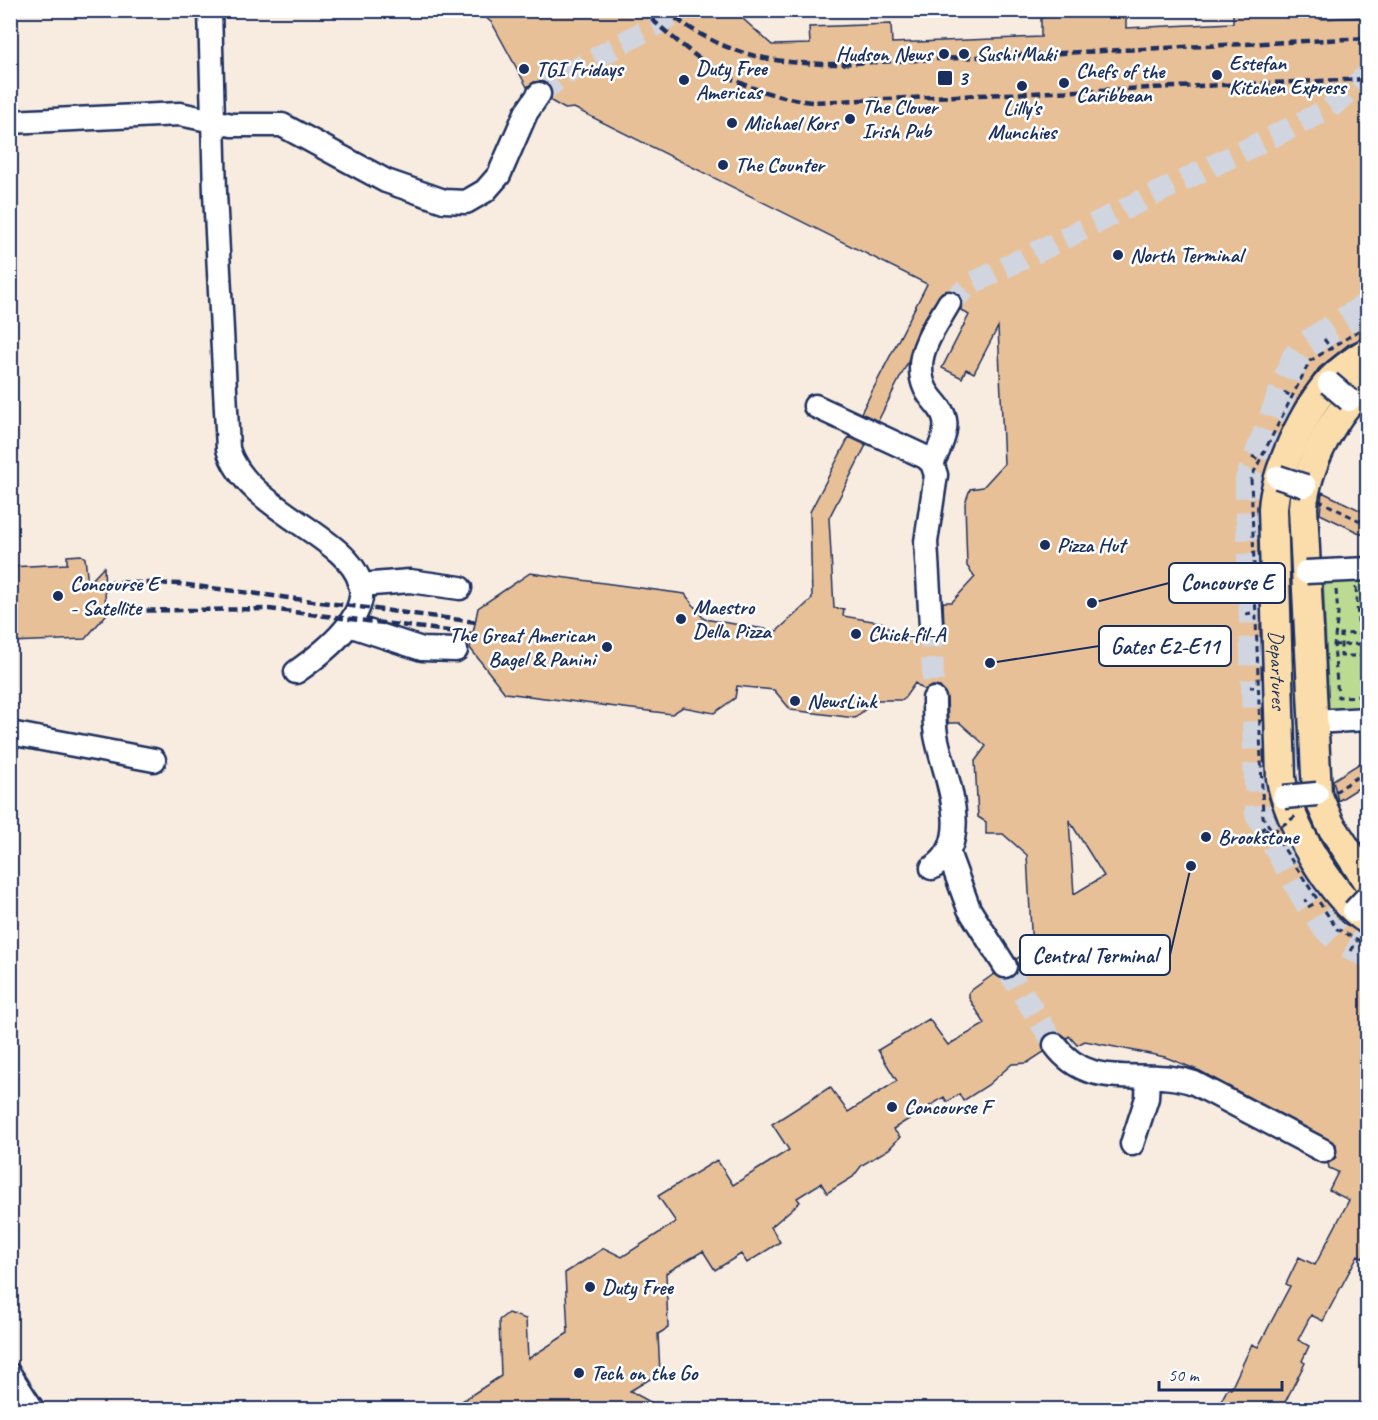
<svg xmlns="http://www.w3.org/2000/svg" width="1378" height="1420" font-family="Caveat,sans-serif">
  <style>
    .built { fill: #f8ece0 }
    .green { fill: #bbda92; stroke: #6b8478; stroke-width: 1.5 }
    .building { fill: #e8c098; stroke: #1b2f5e; stroke-width: 1.5; fill-rule: evenodd }
    .lines { fill: none; stroke-linecap: round; stroke-linejoin: round }
    .minor-tunnel { stroke: #d1d5df; stroke-width: 22; stroke-dasharray: 22 11; stroke-linecap: butt }
    .major-tunnel { stroke: #d1d5df; stroke-width: 28; stroke-dasharray: 28 14; stroke-linecap: butt }
    .minor-casing { stroke: #1b2f5e; stroke-width: 27 }
    .major-casing { stroke: #1b2f5e; stroke-width: 33 }
    .path { stroke: #1b2f5e; stroke-width: 3; stroke-dasharray: 6 4.5; stroke-linecap: butt }
    .minor { stroke: #fff; stroke-width: 22 }
    .major { stroke: #fbddab; stroke-width: 28 }
    .rail { stroke: #1b2f5e; stroke-width: 4.5; stroke-dasharray: 9 4.5; stroke-linecap: butt }
    .minor-bridge-casing { stroke: #1b2f5e; stroke-width: 27; stroke-linecap: butt }
    .path-bridge { stroke: #1b2f5e; stroke-width: 3; stroke-dasharray: 6 4.5; stroke-linecap: butt }
    .minor-bridge { stroke: #fff; stroke-width: 22 }
    .poi-dot { fill: #1b2f5e; stroke: #fff; stroke-width: 2 }
    .labels { text-anchor: middle; dominant-baseline: central; stroke-width: 5; stroke-linejoin: round; paint-order: stroke }
    .poi-label { font-size: 21px; font-weight: bold; fill: #1b2f5e; stroke: #fff; text-anchor: start }
    .street-label { font-size: 21px; fill: #1b2f5e; stroke: #fff }
    .leader { fill: none; stroke: #1b2f5e; stroke-width: 2 }
    .callout-dot { fill: #1b2f5e; stroke: #fff; stroke-width: 2 }
    .callout { fill: #fff; stroke: #1b2f5e; stroke-width: 2 }
    .callout-label { font-size: 22px; text-anchor: middle; font-weight: bold; fill: #1b2f5e }
  </style>
  <rect width="100%" height="100%" fill="#fff"/>
  <filter id="ink" filterUnits="userSpaceOnUse"><feTurbulence type="fractalNoise" baseFrequency=".0167" numOctaves="2"/><feDisplacementMap in="SourceGraphic" scale="12" xChannelSelector="R" yChannelSelector="G"/><feConvolveMatrix kernelMatrix="1 2 1 2 8 2 1 2 1" color-interpolation-filters="sRGB"/></filter>
  <g filter="url(#ink)">
    <path class="built" d="M 10,11 L 1367,11 L 1367,1409 L 11,1409 Z"/>
    <path class="green" d="M 1367,576 L 1367,709 L 1329,711 L 1323,578 Z"/>
    <path class="building" d="M 477,10 L 733,10 L 772,45 L 810,44 L 809,27 L 891,24 L 892,43 L 1041,37 L 1041,17 L 1126,14 L 1126,28 L 1233,23 L 1233,10 L 1320,10 L 1320,19 L 1368,17 L 1368,336 L 1349,344 L 1319,368 L 1298,398 L 1270,454 L 1257,507 L 1264,778 L 1269,799 L 1287,844 L 1313,886 L 1343,923 L 1368,936 L 1368,1260 L 1358,1255 L 1323,1321 L 1311,1315 L 1298,1340 L 1309,1346 L 1302,1361 L 1305,1363 L 1281,1410 L 1233,1410 L 1220,1403 L 1228,1388 L 1231,1389 L 1252,1344 L 1258,1347 L 1290,1286 L 1286,1284 L 1299,1257 L 1315,1265 L 1349,1200 L 1329,1190 L 1338,1172 L 1329,1168 L 1328,1163 L 1336,1157 L 1336,1144 L 1200,1071 L 1165,1057 L 1085,1041 L 1077,1045 L 1069,1036 L 1067,1038 L 1059,1032 L 1052,1032 L 1042,1041 L 1044,1052 L 1027,1063 L 1012,1064 L 988,1085 L 963,1101 L 959,1094 L 947,1102 L 944,1097 L 893,1129 L 900,1137 L 889,1149 L 862,1165 L 853,1177 L 827,1193 L 821,1183 L 797,1198 L 800,1202 L 771,1227 L 780,1242 L 747,1263 L 741,1254 L 715,1270 L 703,1251 L 666,1273 L 668,1328 L 658,1334 L 660,1373 L 630,1391 L 665,1410 L 448,1410 L 501,1376 L 499,1320 L 508,1313 L 526,1319 L 528,1359 L 568,1333 L 565,1273 L 604,1248 L 622,1257 L 676,1222 L 658,1196 L 717,1160 L 733,1185 L 789,1150 L 772,1124 L 830,1087 L 848,1112 L 897,1081 L 878,1050 L 929,1019 L 948,1045 L 985,1024 L 969,998 L 969,992 L 994,974 L 1005,979 L 1013,977 L 1018,966 L 1016,959 L 1032,949 L 1027,855 L 1003,834 L 986,834 L 986,822 L 978,817 L 975,761 L 986,746 L 960,723 L 948,723 L 947,698 L 940,687 L 933,686 L 924,690 L 915,683 L 903,700 L 876,700 L 855,718 L 791,710 L 774,690 L 737,686 L 735,698 L 714,713 L 683,707 L 672,714 L 505,693 L 470,648 L 478,608 L 530,573 L 685,594 L 704,619 L 777,631 L 812,599 L 810,512 L 849,437 L 866,445 L 829,518 L 834,608 L 844,609 L 843,616 L 884,623 L 897,639 L 918,639 L 922,635 L 931,639 L 938,638 L 944,626 L 943,602 L 952,602 L 975,577 L 967,566 L 965,503 L 970,489 L 983,487 L 1004,464 L 998,327 L 974,373 L 966,369 L 962,378 L 942,368 L 969,315 L 961,310 L 962,302 L 956,292 L 942,292 L 919,327 L 908,362 L 878,421 L 861,413 L 927,284 L 574,108 L 565,109 L 551,101 L 551,89 L 546,83 L 534,82 L 527,87 L 492,23 ZM 1069,820 L 1104,876 L 1074,894 Z
      M 1322,492 L 1368,514 L 1368,537 L 1320,514 Z
      M 81,555 L 85,558 L 88,584 L 104,567 L 106,615 L 85,639 L 10,642 L 10,567 L 67,564 L 67,556 Z
      M 1368,758 L 1368,782 L 1338,801 L 1333,780 Z"/>
    <g class="lines">
      <path class="minor-tunnel" d="M 539,94 L 561,77 L 683,10
        M 949,303 L 973,283 L 1329,109 L 1368,74
        M 931,626 L 934,699
        M 1005,966 L 1055,1045"/>
      <path class="major-tunnel" d="M 1368,306 L 1306,345 L 1295,359 L 1249,480 L 1249,494 L 1259,814 L 1307,900 L 1326,927 L 1340,940 L 1368,954
        M 1292,697 L 1297,787 L 1306,818"/>
      <defs>
        <path id="minor" d="M 210,10 L 215,193 L 228,449 C 254,538 466,553 296,672
          M 10,122 L 180,114 L 232,125 L 282,125 L 386,181 L 444,201 L 466,202 L 485,191 L 499,175 L 526,113 L 539,94
          M 815,406 L 925,457 L 932,463 L 936,475 L 926,542 L 931,626
          M 932,463 C 968,398 920,414 921,366 C 921,345 939,321 949,303
          M 360,585 L 410,581 L 460,588
          M 349,625 L 422,649 L 456,650
          M 1313,722 L 1368,719
          M 10,733 L 154,760
          M 948,852 L 969,909 L 1005,966
          M 932,868 C 975,842 945,777 937,740 C 934,727 934,713 934,699
          M 1055,1045 C 1091,1094 1145,1066 1194,1083 L 1324,1151
          M 1132,1144 L 1147,1098 L 1148,1077
          M 10,1375 L 33,1410"/>
        <g id="major">
          <path id="s1" d="M 1368,352 C 1355,360 1342,369 1331,380 C 1305,408 1275,472 1273,509 L 1281,778 C 1287,821 1331,897 1368,920"/>
          <path d="M 1368,385 C 1335,408 1305,469 1303,508 L 1317,794 L 1330,824 L 1368,882"/>
        </g>
      </defs>
      <use href="#minor" class="minor-casing"/>
      <use href="#major" class="major-casing"/>
      <path class="path" d="M 1324,339 L 1332,350
        M 1284,392 L 1293,397
        M 1252,456 L 1259,460
        M 1356,587 L 1358,621 L 1366,634 L 1367,663 L 1361,678 L 1362,700
        M 1336,590 L 1338,614 L 1334,645 L 1338,697 L 1362,696
        M 1246,614 L 1251,613
        M 1363,633 L 1363,656 L 1341,656 L 1341,634 Z
        M 1333,645 L 1363,644
        M 1250,687 L 1254,687
        M 1261,830 L 1265,827
        M 1263,833 L 1270,828
        M 1304,901 L 1307,900
        M 1308,907 L 1317,902
        M 1351,951 L 1357,941"/>
      <use href="#minor" class="minor"/>
      <use href="#major" class="major"/>
      <path class="rail" d="M 641,10 C 701,62 731,91 812,102 L 1368,79
        M 665,10 C 719,53 767,64 835,64 L 1368,38
        M 105,582 L 180,584 L 476,622
        M 106,611 L 269,609 L 473,634"/>
      <defs>
        <path id="minor-bridge" d="M 1329,383 L 1349,400
          M 1278,477 L 1305,486
          M 1306,572 L 1368,569
          M 1284,797 L 1317,794
          M 1354,911 L 1368,896"/>
      </defs>
      <use href="#minor-bridge" class="minor-bridge-casing"/>
      <path class="path-bridge" d="M 1368,325 L 1310,361 L 1251,478 L 1263,817 L 1337,929 L 1368,945
        M 1318,500 L 1368,525
        M 1335,792 L 1368,770
        M 1273,832 L 1296,816"/>
      <use href="#minor-bridge" class="minor-bridge"/>
    </g>
  </g>
  <g class="poi-dot">
    <circle cx="944" cy="54" r="6"/>
    <circle cx="964" cy="54" r="6"/>
    <circle cx="524" cy="69" r="6"/>
    <circle cx="1217" cy="75" r="6"/>
    <rect x="937" y="70" width="16" height="16" rx="3"/>
    <circle cx="684" cy="80" r="6"/>
    <circle cx="1064" cy="83" r="6"/>
    <circle cx="1022" cy="86" r="6"/>
    <circle cx="850" cy="119" r="6"/>
    <circle cx="732" cy="123" r="6"/>
    <circle cx="723" cy="165" r="6"/>
    <circle cx="1118" cy="255" r="6"/>
    <circle cx="1045" cy="545" r="6"/>
    <circle cx="58" cy="596" r="6"/>
    <circle cx="681" cy="619" r="6"/>
    <circle cx="856" cy="634" r="6"/>
    <circle cx="607" cy="647" r="6"/>
    <circle cx="795" cy="701" r="6"/>
    <circle cx="1206" cy="837" r="6"/>
    <circle cx="892" cy="1107" r="6"/>
    <circle cx="590" cy="1287" r="6"/>
    <circle cx="579" cy="1373" r="6"/>
  </g>
  <g class="labels">
    <g class="poi-label">
      <text x="932" y="54" text-anchor="end">Hudson News</text>
      <text x="976" y="54">Sushi Maki</text>
      <text x="1229" y="63">Estefan<tspan x="1229" dy="24">Kitchen Express</tspan></text>
      <text x="696" y="68">Duty Free<tspan x="696" dy="24">Americas</tspan></text>
      <text x="536" y="69">TGI Fridays</text>
      <text x="1076" y="71">Chefs of the<tspan x="1076" dy="24">Caribbean</tspan></text>
      <text x="958" y="78">3</text>
      <text x="862" y="107">The Clover<tspan x="862" dy="24">Irish Pub</tspan></text>
      <text x="1022" y="108" text-anchor="middle">Lilly's<tspan x="1022" dy="24">Munchies</tspan></text>
      <text x="744" y="123">Michael Kors</text>
      <text x="735" y="165">The Counter</text>
      <text x="1130" y="255">North Terminal</text>
      <text x="1057" y="545">Pizza Hut</text>
      <text x="70" y="584">Concourse E<tspan x="70" dy="24">- Satellite</tspan></text>
      <text x="693" y="607">Maestro<tspan x="693" dy="24">Della Pizza</tspan></text>
      <text x="868" y="634">Chick-fil-A</text>
      <text x="595" y="635" text-anchor="end">The Great American<tspan x="595" dy="24">Bagel &amp; Panini</tspan></text>
      <text x="807" y="701">NewsLink</text>
      <text x="1218" y="837">Brookstone</text>
      <text x="904" y="1107">Concourse F</text>
      <text x="602" y="1287">Duty Free</text>
      <text x="591" y="1373">Tech on the Go</text>
    </g>
    <g class="street-label">
      <text stroke="none"><textPath href="#s1" startOffset="351">Departures</textPath></text>
    </g>
  </g>
  <path class="leader" d="M1092 603L1169 583M990 663L1099 646M1191 866L1170 955"/>
  <g class="callout-dot">
    <circle cx="1092" cy="603" r="6"/>
    <circle cx="990" cy="663" r="6"/>
    <circle cx="1191" cy="866" r="6"/>
  </g>
  <g class="callout">
    <rect x="1169" y="563" width="116" height="40" rx="6"/>
    <rect x="1099" y="626" width="132" height="40" rx="6"/>
    <rect x="1020" y="935" width="150" height="40" rx="6"/>
  </g>
  <g class="callout-label">
    <text x="1227" y="590">Concourse E</text>
    <text x="1165" y="654">Gates E2-E11</text>
    <text x="1095" y="963">Central Terminal</text>
  </g>
  <rect width="1378" height="1420" fill="none" stroke="#fff" stroke-width="36"/>
  <rect x="18" y="18" width="1342" height="1384" fill="none" stroke="#1b2f5e" stroke-width="2" filter="url(#ink)"/>
  <path d="M1159 1381v9h123v-9" fill="none" stroke="#1b2f5e" stroke-width="3"/>
  <text x="1168" y="1381" font-size="18" fill="#1b2f5e" stroke="#ffffff" stroke-width="4.5" paint-order="stroke">50 m</text>
</svg>
